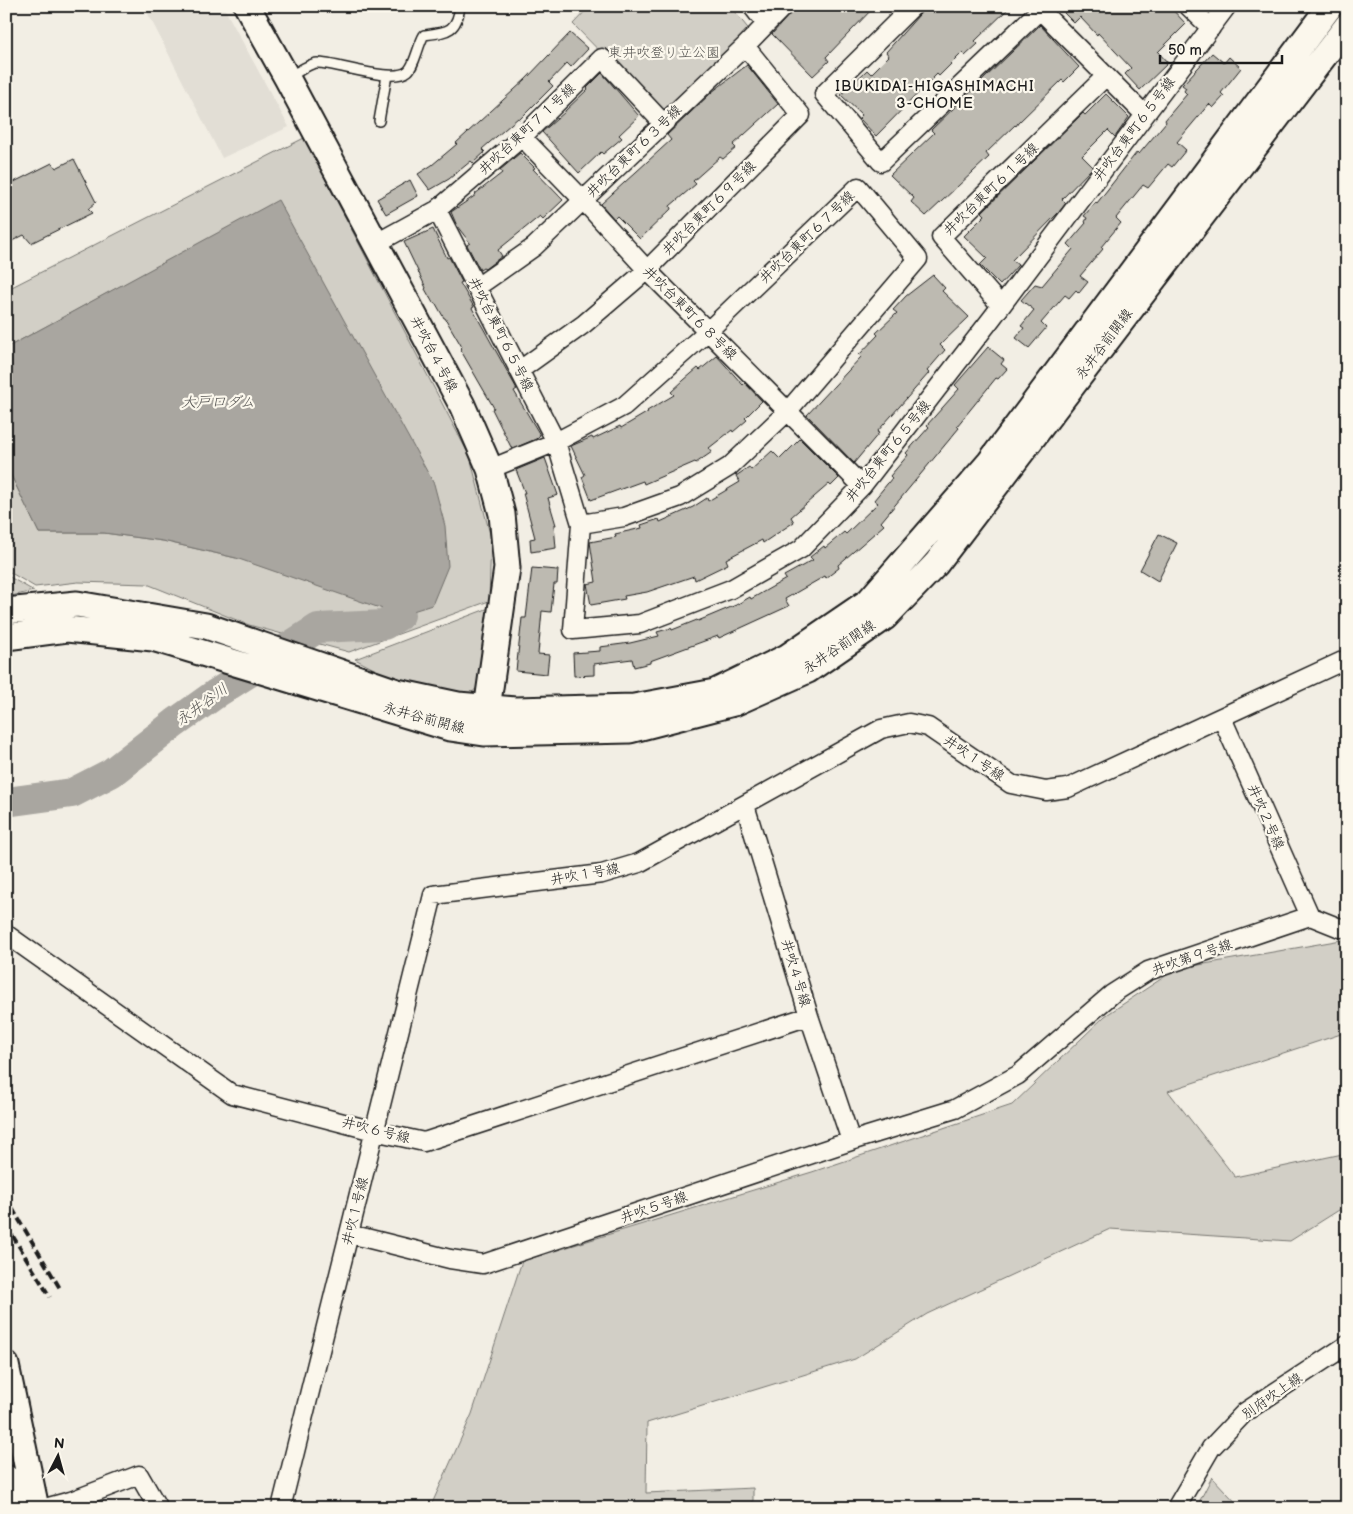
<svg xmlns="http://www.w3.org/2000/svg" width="1353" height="1514" font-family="'Balsamiq Sans','Klee One',sans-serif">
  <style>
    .built { fill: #e2ded5 }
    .green { fill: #d2cfc6; stroke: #777671 }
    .water { fill: #a9a6a0; stroke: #716f6b }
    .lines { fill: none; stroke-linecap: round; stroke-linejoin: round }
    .river { stroke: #a9a6a0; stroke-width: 30 }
    .building { fill: #bdbab1; stroke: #1c1c1c }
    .lane-casing { stroke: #1c1c1c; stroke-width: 12 }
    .street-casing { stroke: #1c1c1c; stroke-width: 21 }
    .secondary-casing { stroke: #1c1c1c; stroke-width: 29 }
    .lane { stroke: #fbf7ec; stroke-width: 9 }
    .street { stroke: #fbf7ec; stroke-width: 18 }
    .secondary { stroke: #fbf7ec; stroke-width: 25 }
    .rail { stroke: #1c1c1c; stroke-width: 4; stroke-dasharray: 8 4; stroke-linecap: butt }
    .labels { text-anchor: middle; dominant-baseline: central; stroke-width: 4.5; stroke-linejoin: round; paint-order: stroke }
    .park-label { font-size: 14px; fill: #53524f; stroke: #fbf7ec }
    .street-label { font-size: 14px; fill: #1c1c1c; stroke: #fbf7ec }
    .neighbourhood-label { font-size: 15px; letter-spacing: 1px; fill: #1c1c1c; stroke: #fbf7ec }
    .water-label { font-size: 15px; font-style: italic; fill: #545351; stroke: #fbf7ec }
  </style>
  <rect width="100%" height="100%" fill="#f2eee4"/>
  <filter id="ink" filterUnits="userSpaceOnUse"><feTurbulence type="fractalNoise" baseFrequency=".02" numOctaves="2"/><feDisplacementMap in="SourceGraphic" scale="10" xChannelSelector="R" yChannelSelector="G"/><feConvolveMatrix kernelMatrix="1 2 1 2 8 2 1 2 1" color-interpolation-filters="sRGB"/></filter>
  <g filter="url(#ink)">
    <path class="built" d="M 144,6 L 223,6 L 289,127 L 222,158 Z"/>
    <path class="green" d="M 590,6 L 730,6 L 751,32 L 663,116 L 573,24 Z
      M 304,138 L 470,457 L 491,538 L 489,601 L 349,652 L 249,625 L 147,584 L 78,582 L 35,587 L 6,570 L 6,465 L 39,533 L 104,533 L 163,541 L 236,558 L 278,201 L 6,348 L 6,290 Z
      M 6,575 L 34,591 L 6,597 Z
      M 497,605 L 479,686 L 469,695 L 389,677 L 355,659 Z
      M 1347,939 L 1347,1032 L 1168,1091 L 1235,1177 L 1347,1153 L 1347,1205 L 1290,1241 L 1110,1229 L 927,1314 L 855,1359 L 647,1423 L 646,1493 L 753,1488 L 753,1508 L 430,1508 L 472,1414 L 522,1261 L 812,1172 L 1012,1105 L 1105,1016 L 1176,969 Z
      M 1212,1477 L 1241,1508 L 1196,1508 Z"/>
    <path class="water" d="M 278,200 L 434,484 L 445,526 L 448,566 L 432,605 L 400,615 L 236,558 L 163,541 L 104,533 L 39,533 L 6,465 L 6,348 Z"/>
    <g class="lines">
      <path class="river" d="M 6,802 L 72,793 L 111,773 L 175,723 L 217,693 L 318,628 L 384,625 L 400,615"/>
    </g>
    <path class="building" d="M 797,6 L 875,6 L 826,57 L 829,61 L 813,76 L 772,34 Z
      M 927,6 L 1011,6 L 975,41 L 978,44 L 965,56 L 962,53 L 939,76 L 937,74 L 876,136 L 859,118 L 862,115 L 841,95 L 867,70 L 871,74 L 889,56 L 886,52 Z
      M 1069,6 L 1169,6 L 1186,24 L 1158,52 L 1168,63 L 1140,90 L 1125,74 L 1131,68 L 1098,33 L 1097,35 L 1080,17 L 1074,23 L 1064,13 Z
      M 1040,25 L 1079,67 L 1064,82 L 1062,80 L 1018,123 L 1016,126 L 1015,125 L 986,153 L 989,157 L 926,216 L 911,202 L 914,198 L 890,175 L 934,133 L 931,130 Z
      M 570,33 L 588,49 L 571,67 L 567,63 L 549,82 L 553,86 L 520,119 L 518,118 L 482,149 L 485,152 L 473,163 L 471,161 L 449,179 L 430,190 L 418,174 L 432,165 L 457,144 L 456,143 L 526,79 Z
      M 1212,53 L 1224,63 L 1229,57 L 1241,68 L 1221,93 L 1224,96 L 1213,108 L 1209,104 L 1177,142 L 1186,150 L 1172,167 L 1168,164 L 1148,188 L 1143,185 L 1116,218 L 1121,223 L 1101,247 L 1103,249 L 1080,276 L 1088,282 L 1079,293 L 1076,290 L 1069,298 L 1065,295 L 1041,323 L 1046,328 L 1029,348 L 1016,338 L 1024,328 L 1021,326 L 1034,310 L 1021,300 L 1035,284 L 1042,286 L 1073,249 L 1068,244 L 1086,223 L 1085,222 L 1087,218 L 1084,216 L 1096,202 L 1097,203 L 1137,152 L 1139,154 L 1166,122 L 1165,120 L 1187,94 L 1184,91 L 1186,88 L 1182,85 Z
      M 747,65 L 778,104 L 733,145 L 736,148 L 723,159 L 720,157 L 693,181 L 696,184 L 670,206 L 671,209 L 640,239 L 617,216 L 614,219 L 601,204 L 671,140 L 667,135 L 712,92 Z
      M 602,73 L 639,116 L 619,135 L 622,138 L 603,154 L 601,152 L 579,173 L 542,132 L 565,112 L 565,111 L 588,89 L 587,88 Z
      M 1106,94 L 1129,117 L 1115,137 L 1108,130 L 1082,156 L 1093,167 L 1062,199 L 1066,203 L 1059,212 L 1012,260 L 1018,265 L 1000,285 L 980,265 L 987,258 L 964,236 L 985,215 L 982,212 L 1083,113 L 1085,115 Z
      M 520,153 L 535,168 L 533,169 L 563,200 L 543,219 L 540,216 L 498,250 L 502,256 L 485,269 L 483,268 L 480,270 L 467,245 L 470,243 L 457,226 L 451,212 L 476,195 L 475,194 L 502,173 L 500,170 Z
      M 74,159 L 96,202 L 88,209 L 92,213 L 31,243 L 24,235 L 6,244 L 6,186 L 52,163 L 56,168 Z
      M 410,180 L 418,196 L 386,214 L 377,199 Z
      M 433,229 L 447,258 L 449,257 L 462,282 L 460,283 L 474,307 L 472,308 L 517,389 L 514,391 L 540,435 L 536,439 L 512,449 L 492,409 L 494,408 L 460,349 L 462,347 L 445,318 L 444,318 L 435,302 L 433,303 L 425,289 L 426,288 L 404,242 Z
      M 933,275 L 945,288 L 942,291 L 969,317 L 940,345 L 945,350 L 927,371 L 929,373 L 877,432 L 879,433 L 854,463 L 807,415 L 861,357 L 859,355 L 878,335 L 876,333 L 897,313 L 893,310 L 906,296 Z
      M 988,347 L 1004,360 L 1001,364 L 1007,369 L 998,379 L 996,378 L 957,426 L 959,428 L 881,522 L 884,525 L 838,565 L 839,568 L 826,578 L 825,576 L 785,599 L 789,606 L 719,638 L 718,636 L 650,661 L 650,663 L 634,667 L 632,659 L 594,664 L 594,675 L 574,676 L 573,653 L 600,651 L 600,647 L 630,643 L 659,636 L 657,632 L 671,628 L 672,630 L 697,620 L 698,621 L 736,605 L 750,597 L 751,599 L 786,579 L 784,576 L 813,560 L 810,557 L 824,546 L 825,548 L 844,532 L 846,534 L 878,503 L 874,500 L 892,478 L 890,476 L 908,455 L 906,453 L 929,427 L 927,425 L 959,389 L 955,385 Z
      M 717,356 L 743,385 L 745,383 L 762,401 L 745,418 L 747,420 L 733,432 L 732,430 L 709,448 L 712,452 L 696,463 L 695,462 L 644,484 L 643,481 L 591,500 L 582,477 L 585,475 L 571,446 L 592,437 L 593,439 L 620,426 L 621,428 L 648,412 L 647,411 L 674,395 L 671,392 L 684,380 L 698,368 L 700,370 Z
      M 800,439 L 839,478 L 831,486 L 829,484 L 791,517 L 794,522 L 763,543 L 762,540 L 726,559 L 728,564 L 695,580 L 694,576 L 647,592 L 624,596 L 625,599 L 591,605 L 587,584 L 596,582 L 590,542 L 616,537 L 615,534 L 642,528 L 641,525 L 659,519 L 660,522 L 693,507 L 707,498 L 708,501 L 740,482 L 736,476 L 749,467 L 751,470 L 772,451 L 780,459 Z
      M 545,458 L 558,495 L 548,498 L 556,525 L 554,525 L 556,548 L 531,552 L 530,539 L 535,538 L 523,493 L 525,493 L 516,470 Z
      M 1159,534 L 1177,543 L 1158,581 L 1140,570 Z
      M 532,568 L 558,570 L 557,584 L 554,584 L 551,612 L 542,611 L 538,654 L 549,655 L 547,674 L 516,671 L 522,618 L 526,618 Z"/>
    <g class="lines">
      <defs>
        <path id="lane" d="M 289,77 C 297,73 309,63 317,63 C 338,63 393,84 408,71 C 415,65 418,45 424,35 C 447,32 457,32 460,6
          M 379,121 L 387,75"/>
        <path id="street" d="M 752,6 L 766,24
          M 913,6 L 824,94 L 881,162 L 1044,6
          M 1036,6 L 1145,115
          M 1188,6 L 1211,28
          M 522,137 L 583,200 L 647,270 L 862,486
          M 437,210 L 556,442 L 581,524 L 573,630 L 640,624 L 731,589 L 801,549 L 862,486 L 992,318 L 1227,6
          M 375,244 L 437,210 L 522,137 L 602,58 L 663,123
          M 477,287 L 534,247 L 745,46 L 784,6
          M 1001,306 L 941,237 L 1106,76
          M 520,370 L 584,324 L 647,270 L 801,115 L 745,46
          M 490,469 L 556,442 L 624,406 L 708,331 L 858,187 L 918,259 L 787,412 L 729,467 L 680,497 L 624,517 L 581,524
          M 1222,718 L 1310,916
          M 745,805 L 809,1016 L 851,1141
          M 6,934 L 232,1094 L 374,1131 L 424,1142 L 809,1016
          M 350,1234 L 450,1259 L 483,1264 L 851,1141 L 955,1109 L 1018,1075 L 1112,994 L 1148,971 L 1310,916 L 1340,928 L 1347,927
          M 45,1508 L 71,1501 L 139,1475 L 158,1508
          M 281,1508 L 433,895 L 602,874 L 639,863 L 881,729 L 909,723 L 928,727 L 1011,784 L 1046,791 L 1068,788 L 1347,659
          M 1176,1508 L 1211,1448 L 1245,1412 L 1347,1345"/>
        <path id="secondary" d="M 247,6 L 287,78 L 462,405 L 490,469 L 502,514 L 507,568 L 485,723
          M 6,611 L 77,604 L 206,626 L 397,692 L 458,705 L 515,710 L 634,707 L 715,692 L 787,657 L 869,601 L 990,462 L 1330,6
          M 6,637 L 67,629 L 153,638 L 450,728 L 484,733 L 630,730 L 734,703 L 808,670 L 885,617 L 936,564 L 1347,26
          M 6,1365 L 36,1508
          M 6,1478 L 12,1508"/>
      </defs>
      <use href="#lane" class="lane-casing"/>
      <use href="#street" class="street-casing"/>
      <use href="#secondary" class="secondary-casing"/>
      <use href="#lane" class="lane"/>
      <use href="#street" class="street"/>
      <use href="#secondary" class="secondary"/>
      <path class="rail" d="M 6,1198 L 61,1290
        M 6,1225 L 50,1297"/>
    </g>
  </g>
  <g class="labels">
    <g class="park-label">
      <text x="664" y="52">東井吹登り立公園</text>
    </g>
    <g class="street-label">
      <text transform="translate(527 129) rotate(-43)">井吹台東町７１号線</text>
      <text transform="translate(1134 129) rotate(-53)">井吹台東町６５号線</text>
      <text transform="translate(634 151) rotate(-44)">井吹台東町６３号線</text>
      <text transform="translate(991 189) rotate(-44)">井吹台東町６１号線</text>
      <text transform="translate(709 208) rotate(-45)">井吹台東町６９号線</text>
      <text transform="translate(807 237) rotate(-44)">井吹台東町６７号線</text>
      <text transform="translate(690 313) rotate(45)">井吹台東町６８号線</text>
      <text transform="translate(501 334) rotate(63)">井吹台東町６５号線</text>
      <text transform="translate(1104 344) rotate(-53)">永井谷前開線</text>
      <text transform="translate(434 354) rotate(62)">井吹台４号線</text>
      <text transform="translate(888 451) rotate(-51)">井吹台東町６５号線</text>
      <text transform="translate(839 647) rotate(-34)">永井谷前開線</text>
      <text transform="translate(424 718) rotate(15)">永井谷前開線</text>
      <text transform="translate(974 758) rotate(34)">井吹１号線</text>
      <text transform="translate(1266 817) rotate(66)">井吹２号線</text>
      <text transform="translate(585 874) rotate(-10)">井吹１号線</text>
      <text transform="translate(1192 957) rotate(-19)">井吹第９号線</text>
      <text transform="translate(796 973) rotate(73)">井吹４号線</text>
      <text transform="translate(376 1130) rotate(14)">井吹６号線</text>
      <text transform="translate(654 1207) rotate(-19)">井吹５号線</text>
      <text transform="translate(355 1211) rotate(-76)">井吹１号線</text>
      <text transform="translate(1272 1396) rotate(-35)">別府吹上線</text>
    </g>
    <g class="neighbourhood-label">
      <text x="935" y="86">IBUKIDAI-HIGASHIMACHI<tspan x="935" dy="17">3-CHOME</tspan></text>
    </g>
    <g class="water-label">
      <text x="218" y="402">大戸口ダム</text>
      <text transform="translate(202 705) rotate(-36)">永井谷川</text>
    </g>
  </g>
  <rect width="1353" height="1514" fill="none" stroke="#fbf7ec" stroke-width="25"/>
  <rect x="12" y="12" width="1328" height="1489" fill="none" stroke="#1c1c1c" stroke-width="2" filter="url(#ink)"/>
  <g transform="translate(58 1456) rotate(6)" stroke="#fbf7ec" stroke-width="4" paint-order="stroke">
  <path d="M0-4L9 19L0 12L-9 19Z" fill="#1c1c1c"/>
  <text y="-8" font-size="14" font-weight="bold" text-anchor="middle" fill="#1c1c1c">N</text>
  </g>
  <path d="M1160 55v8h122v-8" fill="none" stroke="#1c1c1c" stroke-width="2.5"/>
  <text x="1168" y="55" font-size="15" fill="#1c1c1c" stroke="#fbf7ec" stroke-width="4" paint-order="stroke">50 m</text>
</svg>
